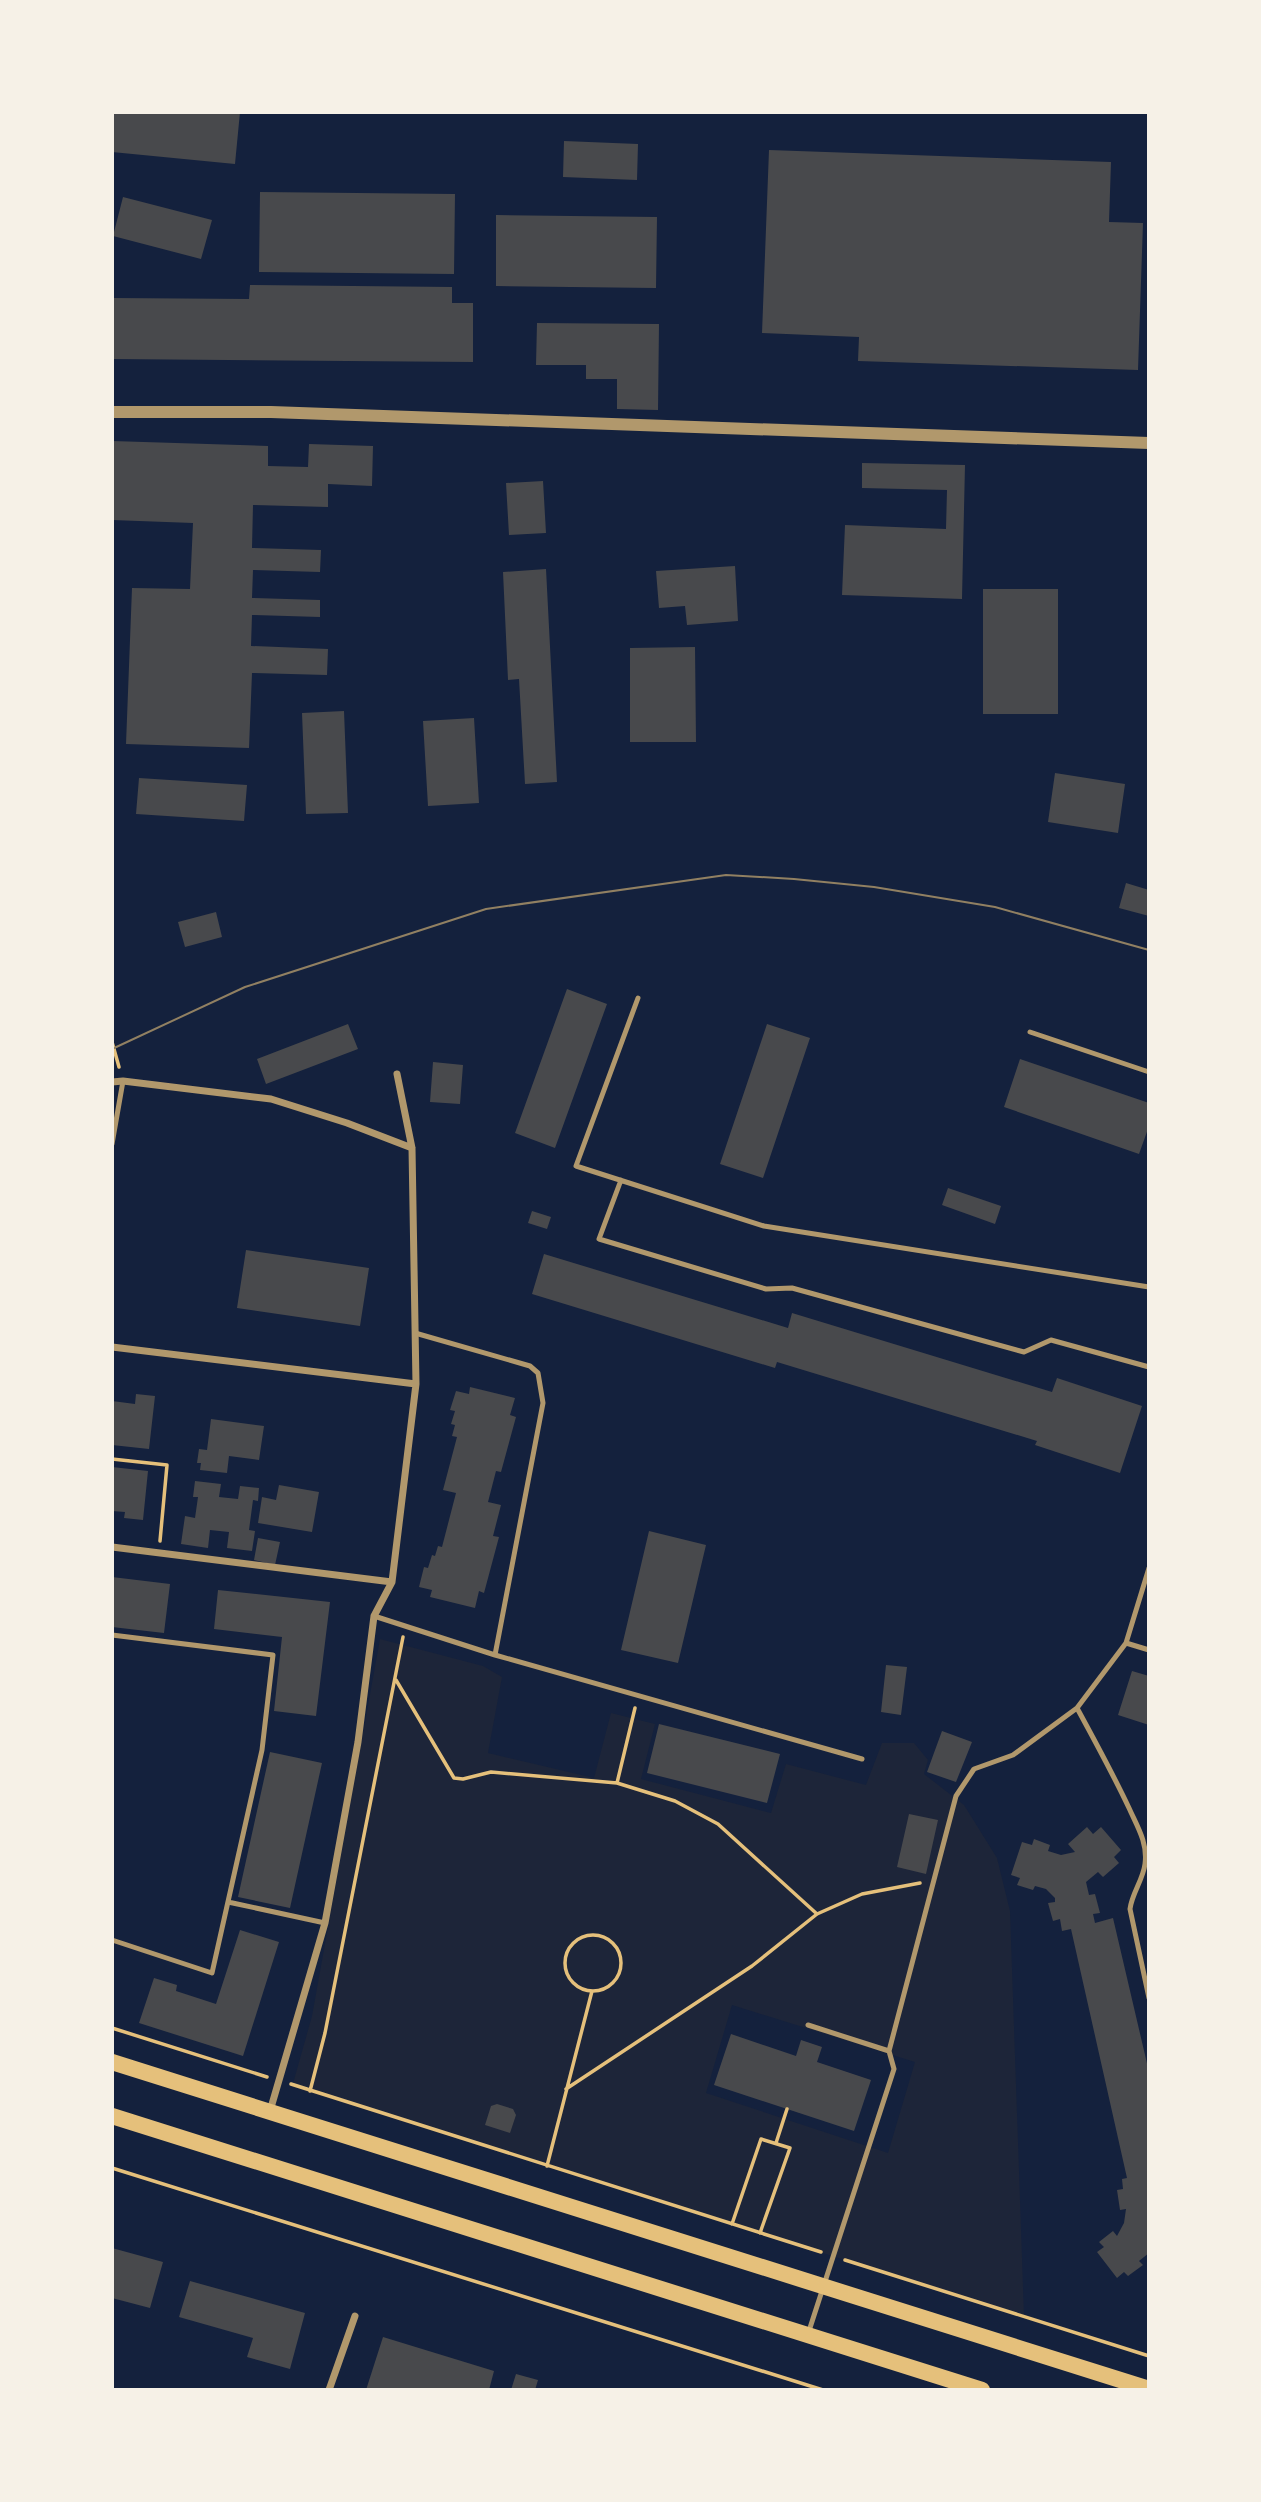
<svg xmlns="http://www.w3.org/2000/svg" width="1261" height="2502" font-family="'PT Sans',sans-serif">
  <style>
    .green { fill: #1d2539; fill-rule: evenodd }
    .building { fill: #48494c }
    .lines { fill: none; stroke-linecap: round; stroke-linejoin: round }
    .path { stroke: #e5c07b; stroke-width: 3.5 }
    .service { stroke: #b1986c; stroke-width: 5 }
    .minor { stroke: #b1986c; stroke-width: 7 }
    .tertiary { stroke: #b1986c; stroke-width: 12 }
    .primary { stroke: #e5c07b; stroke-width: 16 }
    .tram { stroke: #918062; stroke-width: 2 }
  </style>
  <rect width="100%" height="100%" fill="#14213d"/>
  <path class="green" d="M 380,1639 L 483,1666 L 502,1677 L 488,1753 L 594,1778 L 611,1713 L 655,1724 L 641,1779 L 771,1813 L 786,1764 L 866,1785 L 882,1743 L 914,1743 L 928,1760 L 924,1774 L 964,1805 L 997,1858 L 1010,1911 L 1024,2316 L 292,2087 L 312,2016 ZM 732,2005 L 915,2062 L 888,2153 L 706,2093 Z"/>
  <path class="building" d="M 112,112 L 240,112 L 235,164 L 112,152 Z
    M 564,141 L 638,144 L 637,180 L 563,177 Z
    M 769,150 L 1111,162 L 1109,222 L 1143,223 L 1138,370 L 858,361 L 859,337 L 762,333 Z
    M 260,192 L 455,194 L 454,274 L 259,272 Z
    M 123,197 L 212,220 L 201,259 L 113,236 Z
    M 496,215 L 657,217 L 656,288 L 496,286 Z
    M 250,285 L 452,287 L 452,303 L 473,303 L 473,362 L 112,359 L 112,298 L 249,299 Z
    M 537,323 L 659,324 L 658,410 L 617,409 L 617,379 L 586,379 L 586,365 L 536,365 Z
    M 112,441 L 268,446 L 268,466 L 308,467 L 309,444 L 373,446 L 372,486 L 328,484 L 328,507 L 253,505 L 252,548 L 321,550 L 320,572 L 253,570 L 252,598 L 320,600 L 320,617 L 252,615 L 251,646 L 328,649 L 327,675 L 252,673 L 249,748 L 126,744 L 132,588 L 190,589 L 193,523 L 112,520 Z
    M 862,463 L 965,465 L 962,599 L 842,595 L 845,525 L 946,529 L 947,490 L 862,488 Z
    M 543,481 L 546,533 L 509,535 L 506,483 Z
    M 735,566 L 738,621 L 687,625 L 685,606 L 659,608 L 656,571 Z
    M 546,569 L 557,782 L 525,784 L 519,679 L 508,680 L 503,572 Z
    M 983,589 L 1058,589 L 1058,714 L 983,714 Z
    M 695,647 L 696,742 L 630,742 L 630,648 Z
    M 344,711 L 348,813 L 306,814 L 302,713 Z
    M 474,718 L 479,803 L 428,806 L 423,721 Z
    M 1055,773 L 1125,784 L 1118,833 L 1048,822 Z
    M 139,778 L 247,785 L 244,821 L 136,814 Z
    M 1126,883 L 1149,890 L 1149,916 L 1119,908 Z
    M 216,912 L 222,937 L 185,947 L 178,922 Z
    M 567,989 L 607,1004 L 555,1148 L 515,1133 Z
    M 348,1024 L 358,1049 L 266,1084 L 257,1059 Z
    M 767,1024 L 810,1038 L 763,1178 L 720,1164 Z
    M 1020,1059 L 1149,1103 L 1149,1126 L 1139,1154 L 1004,1107 Z
    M 433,1062 L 463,1065 L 460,1104 L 430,1102 Z
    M 948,1188 L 1001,1206 L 995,1224 L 942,1205 Z
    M 532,1211 L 551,1217 L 547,1229 L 528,1223 Z
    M 246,1250 L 369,1268 L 360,1326 L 237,1308 Z
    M 544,1254 L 788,1328 L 792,1313 L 1052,1392 L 1057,1378 L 1142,1406 L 1120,1473 L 1035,1445 L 1037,1441 L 777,1362 L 775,1368 L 532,1294 Z
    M 470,1387 L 515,1398 L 510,1415 L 516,1417 L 501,1472 L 496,1471 L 488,1502 L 501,1505 L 493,1536 L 499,1537 L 484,1593 L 479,1591 L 475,1608 L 430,1597 L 432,1590 L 419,1587 L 424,1567 L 428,1568 L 432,1555 L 435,1556 L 438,1546 L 442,1547 L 456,1493 L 443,1490 L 457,1437 L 452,1436 L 455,1425 L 451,1424 L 455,1411 L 450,1410 L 456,1391 L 469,1394 Z
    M 136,1394 L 155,1396 L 149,1449 L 112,1445 L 112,1401 L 135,1404 Z
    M 211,1419 L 264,1426 L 259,1460 L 229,1456 L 227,1473 L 200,1470 L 201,1463 L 197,1463 L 199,1449 L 207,1450 Z
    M 112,1467 L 148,1471 L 143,1520 L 124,1518 L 125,1512 L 112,1511 Z
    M 195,1481 L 221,1484 L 219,1497 L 238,1499 L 240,1486 L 259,1488 L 258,1501 L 253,1500 L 249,1530 L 255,1531 L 252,1551 L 227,1548 L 229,1532 L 210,1530 L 208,1548 L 181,1544 L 185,1516 L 195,1518 L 198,1497 L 193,1497 Z
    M 279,1485 L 319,1492 L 312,1532 L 258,1523 L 262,1497 L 276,1500 Z
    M 649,1531 L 706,1545 L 678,1663 L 621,1650 Z
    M 258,1538 L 280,1542 L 275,1565 L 254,1560 Z
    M 112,1577 L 170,1584 L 164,1633 L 112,1627 Z
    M 218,1590 L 330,1602 L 316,1716 L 274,1711 L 282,1637 L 214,1629 Z
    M 886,1665 L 907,1667 L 901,1715 L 881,1712 Z
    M 1132,1671 L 1149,1676 L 1149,1725 L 1118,1715 Z
    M 659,1724 L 780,1754 L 767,1803 L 647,1773 Z
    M 942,1731 L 972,1742 L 956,1782 L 927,1772 Z
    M 270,1752 L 322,1763 L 290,1908 L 238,1897 Z
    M 909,1814 L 938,1820 L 926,1874 L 897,1867 Z
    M 1087,1827 L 1093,1834 L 1101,1827 L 1121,1850 L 1114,1857 L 1119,1863 L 1103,1877 L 1098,1872 L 1086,1882 L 1089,1895 L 1095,1894 L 1100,1913 L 1093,1914 L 1095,1923 L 1113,1918 L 1149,2072 L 1149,2253 L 1139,2261 L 1143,2265 L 1128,2276 L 1124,2272 L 1117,2278 L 1097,2252 L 1104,2247 L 1099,2242 L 1113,2231 L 1117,2236 L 1124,2223 L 1126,2209 L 1120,2210 L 1117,2190 L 1123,2189 L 1122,2179 L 1127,2178 L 1071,1929 L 1062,1931 L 1060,1919 L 1053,1921 L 1048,1903 L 1055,1902 L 1055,1898 L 1046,1889 L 1035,1886 L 1033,1890 L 1017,1885 L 1020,1878 L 1011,1875 L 1022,1842 L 1032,1845 L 1034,1839 L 1050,1845 L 1048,1851 L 1061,1855 L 1075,1852 L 1068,1844 Z
    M 240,1930 L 279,1942 L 243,2056 L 139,2023 L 154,1978 L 177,1985 L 176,1991 L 216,2004 Z
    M 731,2034 L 796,2056 L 801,2040 L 822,2047 L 817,2062 L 871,2080 L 854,2131 L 714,2085 Z
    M 497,2104 L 513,2109 L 516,2115 L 510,2133 L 485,2125 L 491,2106 Z
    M 112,2248 L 163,2262 L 150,2308 L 112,2298 Z
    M 190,2281 L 305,2313 L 290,2369 L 247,2357 L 253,2338 L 179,2317 Z
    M 383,2337 L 494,2371 L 489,2390 L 408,2388 L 408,2390 L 366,2390 Z
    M 516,2374 L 538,2380 L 535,2390 L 511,2390 Z"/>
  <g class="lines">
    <path class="path" d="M 112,1042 L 119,1067
      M 112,1459 L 167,1465 L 160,1541
      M 396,1680 L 454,1778 L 463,1779 L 491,1772 L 617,1783 L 675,1801 L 718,1824 L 817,1914
      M 617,1783 L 635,1708
      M565 1963a28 28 0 1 1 56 0a28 28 0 1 1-56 0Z
      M 112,2028 L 267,2077
      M 291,2084 L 821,2252
      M 566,2089 L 752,1966 L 817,1914 L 862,1894 L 920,1883
      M 310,2091 L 325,2033 L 403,1637
      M 776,2143 L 787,2109
      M 547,2166 L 592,1991
      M 112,2168 L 823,2390
      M 732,2224 L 761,2139 L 790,2148 L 760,2233
      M 845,2260 L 1149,2356"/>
    <path class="service" d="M 638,998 L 576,1166 L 764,1226 L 1149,1287
      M 1030,1032 L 1149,1072
      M 112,1144 L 123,1081
      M 621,1180 L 599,1239 L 766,1289 L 792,1288 L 1024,1352 L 1051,1340 L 1149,1367
      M 415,1333 L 530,1366 L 538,1373 L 543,1403 L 495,1655
      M 374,1616 L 495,1655 L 862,1759
      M 112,1635 L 273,1655 L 262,1750 L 212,1973 L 112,1940
      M 1126,1643 L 1149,1568
      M 1149,1650 L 1126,1643 L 1077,1708 C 1095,1741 1113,1774 1129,1808 C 1137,1826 1148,1843 1145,1864 C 1143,1880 1132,1893 1130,1909 L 1149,1998
      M 228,1902 L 325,1923
      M 808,2025 L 889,2051 L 956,1796 L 974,1769 L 1013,1755 L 1077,1708
      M 808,2334 L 894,2069 L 889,2051"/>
    <path class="minor" d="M 112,1082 L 123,1081 L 271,1099 L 347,1123 L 412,1148
      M 112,1347 L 416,1384
      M 112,1547 L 392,1582
      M 270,2111 L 325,1923 L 358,1742 L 374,1616 L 392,1582 L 416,1384 L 412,1148 L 397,1074
      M 329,2390 L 355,2316"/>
    <path class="tertiary" d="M 112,412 L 271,412 L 1149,443"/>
    <path class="primary" d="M 112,2062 L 1149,2389
      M 112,2116 L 982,2390"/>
    <path class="tram" d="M 112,1049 L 245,987 L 486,909 L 726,875 L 794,879 L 874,887 L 995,907 L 1149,950"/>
  </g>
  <rect width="1261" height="2502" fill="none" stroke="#f6f1e7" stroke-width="228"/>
</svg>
